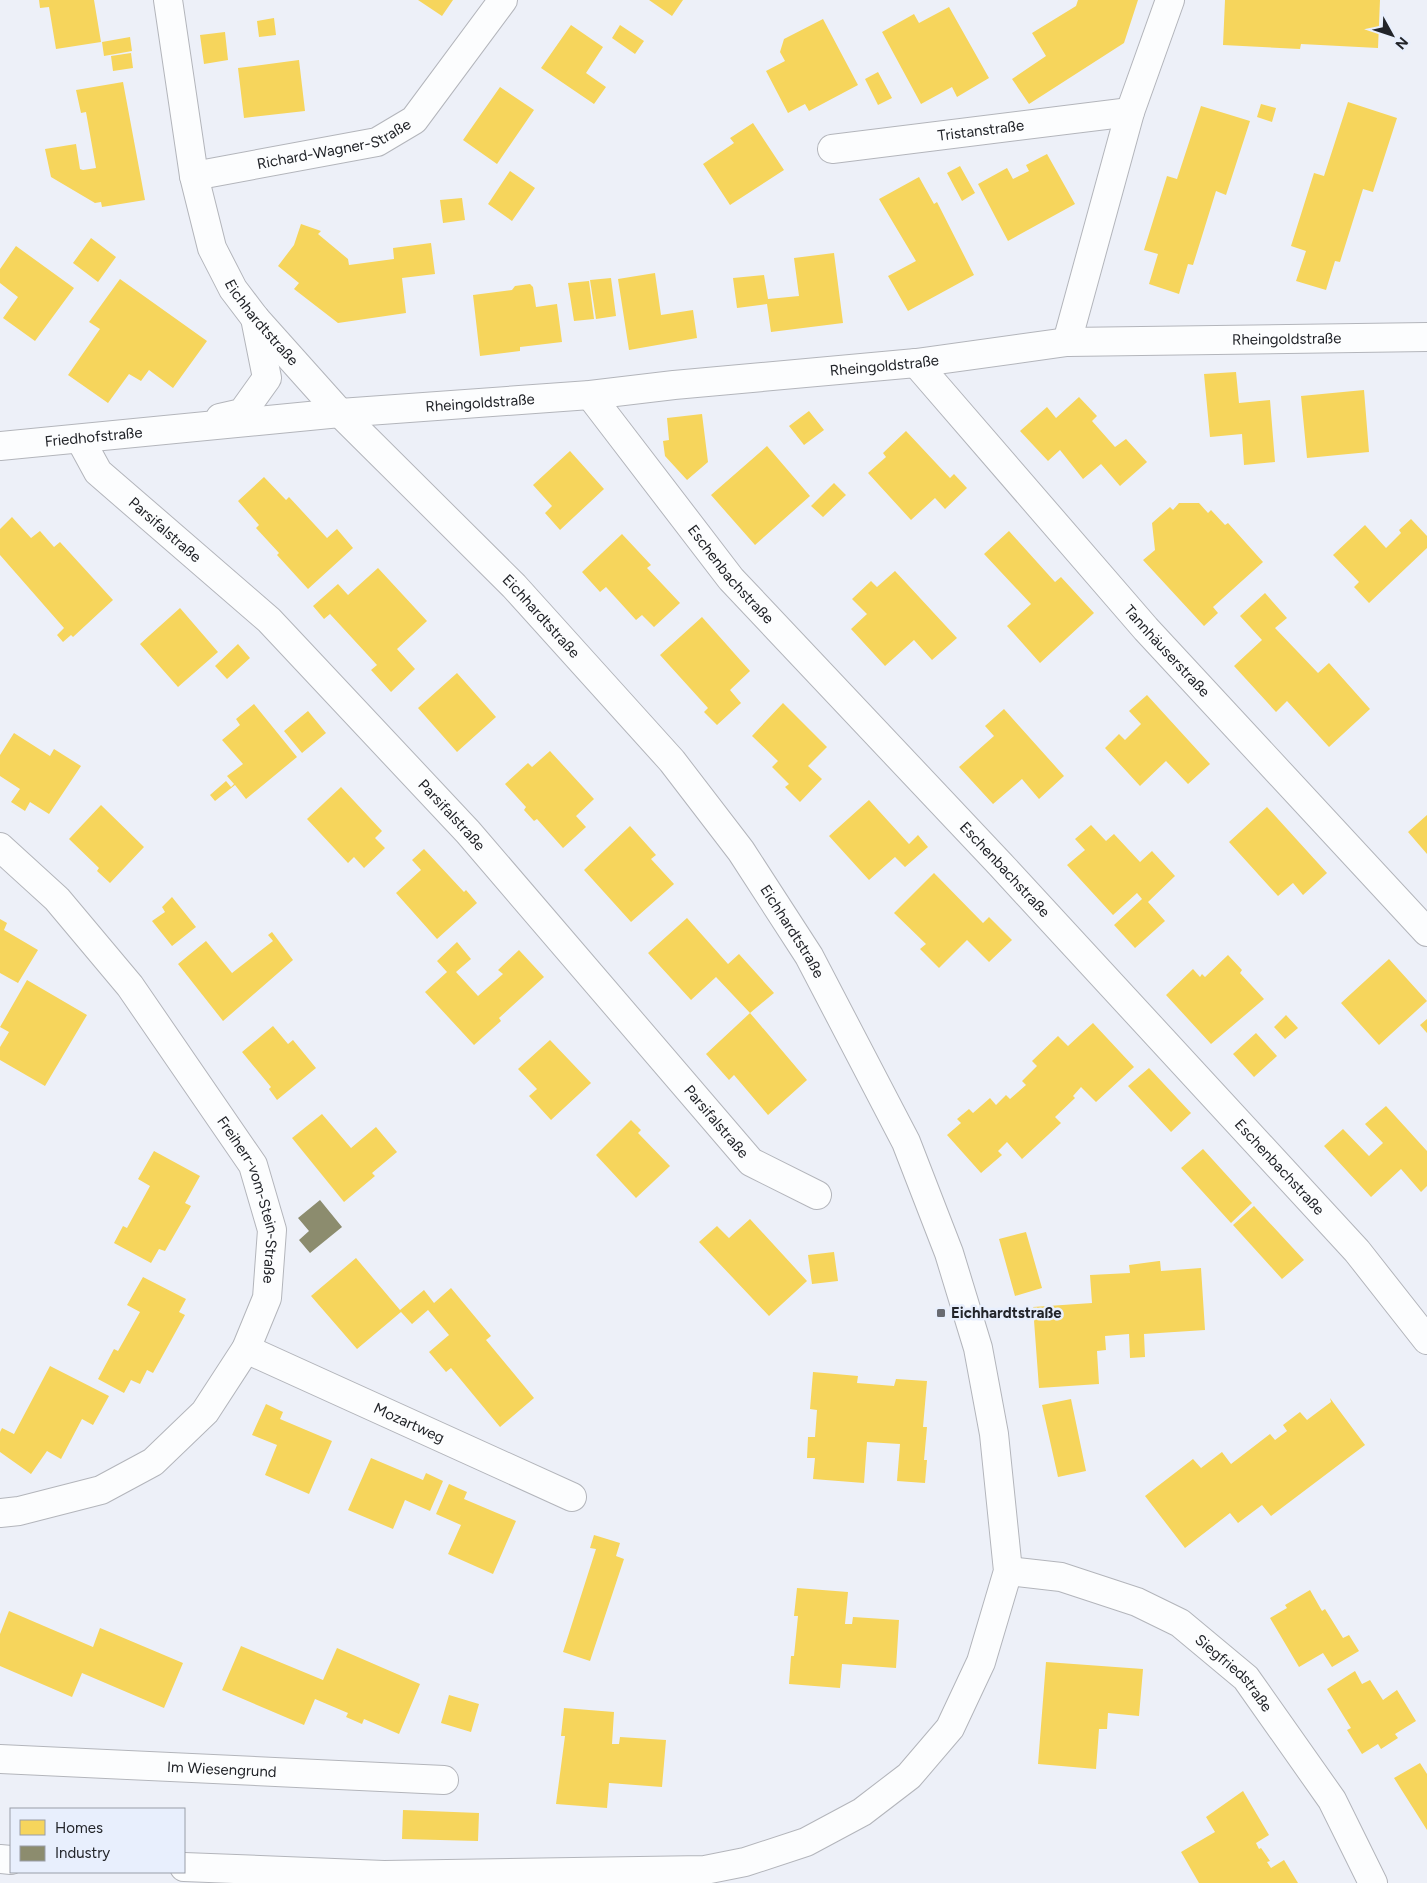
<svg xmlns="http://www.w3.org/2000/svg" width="1427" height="1883" font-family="Figtree,sans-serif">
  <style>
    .homes { fill: #f6d55c }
    .industry { fill: #8c8c6e }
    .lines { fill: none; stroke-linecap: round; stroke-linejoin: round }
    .street-casing { stroke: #b3b5bb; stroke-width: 30 }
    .street { stroke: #fcfdfe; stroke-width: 28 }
    .poi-dot { fill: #696b71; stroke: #e8effd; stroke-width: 2 }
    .labels { text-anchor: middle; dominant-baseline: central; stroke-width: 5; stroke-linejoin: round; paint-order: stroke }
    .street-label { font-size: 15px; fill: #222429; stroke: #e8effd }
    .poi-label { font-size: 15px; font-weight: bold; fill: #222429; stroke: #e8effd; text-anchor: start }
  </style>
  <rect width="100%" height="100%" fill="#edf0f8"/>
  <path class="homes" d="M 39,0 L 94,0 L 101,42 L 56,49 L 49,7 L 40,8 Z
    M 418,0 L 453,0 L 442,16 Z
    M 649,0 L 683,0 L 672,16 Z
    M 1078,0 L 1138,0 L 1124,43 L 1029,104 L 1012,79 L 1046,56 L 1032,33 L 1076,6 Z
    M 1225,0 L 1380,0 L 1378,48 L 1301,44 L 1300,49 L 1223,45 Z
    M 949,7 L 989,78 L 957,97 L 952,87 L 921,104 L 882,32 L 914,14 L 919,23 Z
    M 274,18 L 276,35 L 259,37 L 257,21 Z
    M 823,19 L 858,85 L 809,111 L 805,104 L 788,113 L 766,71 L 785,61 L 780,52 L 784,39 Z
    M 571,25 L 603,47 L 586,73 L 606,87 L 594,104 L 541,68 Z
    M 620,25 L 644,41 L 635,54 L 612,38 Z
    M 225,32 L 228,60 L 204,64 L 200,35 Z
    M 130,37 L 132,51 L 104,56 L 102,42 Z
    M 131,53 L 133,68 L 113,71 L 111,56 Z
    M 299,60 L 305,111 L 244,118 L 238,68 Z
    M 878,72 L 892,98 L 878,105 L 865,79 Z
    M 123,82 L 145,200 L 102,207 L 101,202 L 95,203 L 51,177 L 45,149 L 76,144 L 80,169 L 83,170 L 96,168 L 86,112 L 81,113 L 76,90 Z
    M 500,87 L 534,110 L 497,164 L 463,140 Z
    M 1348,102 L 1397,118 L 1373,192 L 1363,189 L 1340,262 L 1335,261 L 1326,290 L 1296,281 L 1306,251 L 1291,246 L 1314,173 L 1324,176 Z
    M 1261,104 L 1276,108 L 1272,122 L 1257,117 Z
    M 1201,106 L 1250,121 L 1226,195 L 1216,191 L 1193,265 L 1188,264 L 1179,294 L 1149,284 L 1158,254 L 1144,250 L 1167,176 L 1177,179 Z
    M 753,123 L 784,170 L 730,205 L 703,164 L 734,143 L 730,138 Z
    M 1047,154 L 1075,204 L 1008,241 L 978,184 L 1007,168 L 1013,179 L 1029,171 L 1026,165 Z
    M 960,166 L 975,193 L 962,201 L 947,173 Z
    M 510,171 L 535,188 L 512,221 L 488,204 Z
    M 919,177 L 934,204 L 937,202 L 974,275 L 908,311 L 888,276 L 916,261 L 879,199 Z
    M 462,198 L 465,220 L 443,223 L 440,200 Z
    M 301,224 L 321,231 L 318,234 L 348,259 L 349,265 L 394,259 L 393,248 L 431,243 L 435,274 L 402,278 L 406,313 L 338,323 L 294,289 L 299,283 L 278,266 L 294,245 Z
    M 91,238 L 116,257 L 98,282 L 73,263 Z
    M 16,246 L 74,288 L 35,341 L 3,318 L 18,297 L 0,283 L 0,269 Z
    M 834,253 L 843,323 L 771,332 L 767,304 L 737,308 L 733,278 L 764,275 L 768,299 L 799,296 L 794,258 Z
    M 655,273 L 661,315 L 693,310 L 697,338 L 629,350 L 618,279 Z
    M 611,278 L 616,316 L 596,319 L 590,280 Z
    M 120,279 L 207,341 L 173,388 L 149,370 L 141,381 L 129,374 L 108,403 L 68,375 L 100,329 L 89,322 Z
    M 589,281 L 594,319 L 574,321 L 568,283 Z
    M 530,284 L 533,287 L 536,307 L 557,304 L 562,342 L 520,347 L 520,351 L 480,356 L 473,295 L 512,290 L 515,286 Z
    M 1236,372 L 1239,403 L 1270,400 L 1275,462 L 1244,465 L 1242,434 L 1210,437 L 1204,374 Z
    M 1364,390 L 1369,452 L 1307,458 L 1301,396 Z
    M 1079,397 L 1097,416 L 1092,421 L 1115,447 L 1126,439 L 1147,462 L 1120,486 L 1101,464 L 1083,479 L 1060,450 L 1048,461 L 1020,431 L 1047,407 L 1056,418 Z
    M 809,411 L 824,430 L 804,445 L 789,426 Z
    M 702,414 L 708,462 L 687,480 L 665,456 L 663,441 L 669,440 L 667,418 Z
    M 906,431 L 950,478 L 954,474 L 967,488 L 945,509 L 935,498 L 911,520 L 868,473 L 886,457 L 883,453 Z
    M 767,446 L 810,496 L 755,545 L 711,495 Z
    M 570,451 L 604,489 L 560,530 L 545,513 L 552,506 L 533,485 Z
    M 264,477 L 286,500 L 289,497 L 327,538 L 337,529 L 353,548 L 308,589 L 277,555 L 279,553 L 256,528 L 259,525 L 238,501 Z
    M 834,483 L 846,495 L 823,517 L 811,506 Z
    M 1179,503 L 1199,503 L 1208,513 L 1211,510 L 1225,525 L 1228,523 L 1263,562 L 1213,607 L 1218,613 L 1204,626 L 1143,560 L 1155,550 L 1152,523 L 1170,507 L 1173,510 Z
    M 12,517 L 31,538 L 40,531 L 54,547 L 60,542 L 113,600 L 73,637 L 71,635 L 63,642 L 57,635 L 64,628 L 0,555 L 0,529 Z
    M 1411,519 L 1427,536 L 1427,548 L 1369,603 L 1354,587 L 1359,582 L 1333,555 L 1365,525 L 1386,548 L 1401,533 L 1399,530 Z
    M 1009,531 L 1055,582 L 1061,577 L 1094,613 L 1040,663 L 1007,626 L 1031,604 L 984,554 Z
    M 622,534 L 651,565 L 647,568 L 680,603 L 654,627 L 642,615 L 636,620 L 606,587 L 600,592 L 582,572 Z
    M 378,568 L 427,621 L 397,649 L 415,669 L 391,692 L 371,670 L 377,665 L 330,614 L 324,619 L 313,606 L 338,584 L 348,595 Z
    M 895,571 L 957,638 L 932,660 L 914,640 L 885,666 L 851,629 L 867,614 L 852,599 L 871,581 L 877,587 Z
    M 1265,593 L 1287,618 L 1275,628 L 1318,673 L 1329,663 L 1370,709 L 1329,747 L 1287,701 L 1276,712 L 1234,666 L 1262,640 L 1240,616 Z
    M 180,608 L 218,652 L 178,687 L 140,644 Z
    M 702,617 L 750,671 L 730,690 L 741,703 L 717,725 L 704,712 L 708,708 L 660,655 Z
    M 238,644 L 250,658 L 227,679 L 215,666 Z
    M 457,673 L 496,717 L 457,752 L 418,708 Z
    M 1147,695 L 1210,764 L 1188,784 L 1166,761 L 1140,786 L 1105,748 L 1119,734 L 1125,740 L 1141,724 L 1129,711 Z
    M 783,703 L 827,747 L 808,766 L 822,779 L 800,802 L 785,787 L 789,784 L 772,767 L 778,761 L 752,736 Z
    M 254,704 L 297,757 L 246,799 L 235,785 L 215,801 L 210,795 L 226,781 L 231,787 L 234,784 L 227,776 L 243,764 L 222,740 L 240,725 L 236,719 Z
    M 1004,709 L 1064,776 L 1039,799 L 1022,779 L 993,804 L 959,767 L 994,736 L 985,726 Z
    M 308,711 L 326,733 L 302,753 L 284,731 Z
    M 14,733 L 50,756 L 54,749 L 81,766 L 49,814 L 30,802 L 25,811 L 11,802 L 20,789 L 0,776 L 0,755 Z
    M 550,751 L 594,799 L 576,816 L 586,827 L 563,848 L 537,819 L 534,821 L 524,810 L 526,807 L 505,784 L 528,763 L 532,767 Z
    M 341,787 L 382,831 L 375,838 L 385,848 L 364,868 L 354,857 L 348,863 L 307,819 Z
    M 869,800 L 909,844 L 918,835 L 928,847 L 905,867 L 895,857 L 869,880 L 829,836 Z
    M 101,805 L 144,847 L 110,883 L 97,871 L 99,868 L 69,839 Z
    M 1267,807 L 1327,873 L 1303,895 L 1293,883 L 1278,896 L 1229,842 Z
    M 1427,815 L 1427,854 L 1408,832 Z
    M 1091,825 L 1106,841 L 1114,834 L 1140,862 L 1152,851 L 1175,876 L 1148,902 L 1165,921 L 1135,948 L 1114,925 L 1142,899 L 1137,893 L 1113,915 L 1067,865 L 1085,850 L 1075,839 Z
    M 630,826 L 656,855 L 651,859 L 674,884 L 631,922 L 584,870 Z
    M 424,849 L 464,892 L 466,890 L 477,903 L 437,939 L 396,893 L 421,870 L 412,860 Z
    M 934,873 L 983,923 L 989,917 L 1012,940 L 989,962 L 967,940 L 939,968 L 920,949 L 926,944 L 894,913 Z
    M 172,897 L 196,927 L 172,946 L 152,921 L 165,912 L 162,907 Z
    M 687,918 L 728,964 L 739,954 L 774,993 L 750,1013 L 716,977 L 691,1000 L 648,953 Z
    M 0,919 L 7,923 L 4,930 L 38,950 L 18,983 L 0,973 Z
    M 272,932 L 293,960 L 223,1021 L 178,964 L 206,941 L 232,973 L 273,941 L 268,935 Z
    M 457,942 L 471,959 L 456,972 L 478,996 L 503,974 L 498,970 L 519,950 L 544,977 L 499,1018 L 501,1021 L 474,1045 L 425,992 L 447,972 L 437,961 Z
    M 1228,955 L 1242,970 L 1240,973 L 1264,999 L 1211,1044 L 1166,995 L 1193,969 L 1200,977 L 1202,974 L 1205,977 Z
    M 1389,959 L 1427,1001 L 1379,1045 L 1341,1003 Z
    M 27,980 L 87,1015 L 45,1086 L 0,1060 L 0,1047 L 9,1032 L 0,1027 Z
    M 750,1013 L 807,1080 L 768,1115 L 734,1075 L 729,1080 L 706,1054 Z
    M 1286,1015 L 1298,1028 L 1285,1039 L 1274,1027 Z
    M 1427,1019 L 1427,1033 L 1420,1025 Z
    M 1093,1023 L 1134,1067 L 1096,1102 L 1081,1087 L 1073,1096 L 1075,1098 L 1055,1117 L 1061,1123 L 1022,1159 L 1007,1142 L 998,1151 L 1002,1155 L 981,1173 L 947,1135 L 961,1123 L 957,1119 L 969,1109 L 973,1113 L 990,1098 L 996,1105 L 1006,1095 L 1010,1099 L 1026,1085 L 1022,1081 L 1037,1066 L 1032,1061 L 1058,1036 L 1068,1046 Z
    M 273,1026 L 288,1044 L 293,1040 L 316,1068 L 277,1100 L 269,1089 L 271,1087 L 242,1052 Z
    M 1256,1033 L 1277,1056 L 1254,1077 L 1233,1054 Z
    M 550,1040 L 591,1083 L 551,1120 L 529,1096 L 537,1089 L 518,1069 Z
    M 1149,1068 L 1191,1113 L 1171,1132 L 1128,1086 Z
    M 1386,1106 L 1427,1151 L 1427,1186 L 1421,1192 L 1401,1169 L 1371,1197 L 1324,1146 L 1343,1129 L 1369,1156 L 1383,1143 L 1365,1124 Z
    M 322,1114 L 351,1148 L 376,1127 L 397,1152 L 372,1173 L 375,1176 L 344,1202 L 292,1138 Z
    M 631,1120 L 641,1130 L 638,1133 L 670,1166 L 636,1198 L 596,1155 Z
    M 1203,1149 L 1252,1203 L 1231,1223 L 1181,1168 Z
    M 154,1151 L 200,1176 L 185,1203 L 191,1206 L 165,1251 L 159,1249 L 151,1263 L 114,1243 L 123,1226 L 127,1228 L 150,1186 L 138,1179 Z
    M 1254,1206 L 1304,1260 L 1282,1279 L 1233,1225 Z
    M 750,1219 L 807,1281 L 769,1316 L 699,1242 L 717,1226 L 729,1238 Z
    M 1026,1232 L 1042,1288 L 1015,1296 L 999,1239 Z
    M 834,1252 L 838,1281 L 812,1284 L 808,1255 Z
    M 356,1258 L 400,1310 L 424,1290 L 434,1303 L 451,1288 L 491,1336 L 486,1340 L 534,1398 L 500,1427 L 451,1368 L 446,1372 L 429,1352 L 449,1335 L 428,1310 L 412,1324 L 401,1312 L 357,1349 L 311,1296 Z
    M 1159,1261 L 1160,1261 L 1161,1271 L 1201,1268 L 1205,1330 L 1144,1334 L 1145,1357 L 1130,1358 L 1129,1334 L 1105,1336 L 1106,1350 L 1097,1351 L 1099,1384 L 1039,1388 L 1033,1307 L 1092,1303 L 1090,1275 L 1130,1273 L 1129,1265 Z
    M 143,1277 L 186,1299 L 179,1312 L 185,1315 L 153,1373 L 147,1370 L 140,1384 L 131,1380 L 124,1393 L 98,1379 L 114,1349 L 118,1351 L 140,1312 L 127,1305 Z
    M 50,1366 L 109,1396 L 93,1425 L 82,1419 L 61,1459 L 47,1451 L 31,1474 L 0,1452 L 0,1432 L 2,1428 L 14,1434 Z
    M 813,1372 L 858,1376 L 857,1383 L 894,1386 L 896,1379 L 927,1381 L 923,1427 L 927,1427 L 924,1460 L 927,1460 L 925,1483 L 897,1481 L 900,1444 L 867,1442 L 864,1483 L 813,1479 L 815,1458 L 807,1458 L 808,1437 L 815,1437 L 817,1410 L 810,1409 Z
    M 1330,1398 L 1365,1445 L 1271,1516 L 1262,1505 L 1238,1523 L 1230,1513 L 1185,1548 L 1145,1496 L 1193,1459 L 1201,1468 L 1222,1452 L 1231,1464 L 1270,1434 L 1275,1440 L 1287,1431 L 1283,1425 L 1300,1412 L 1307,1420 L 1331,1402 Z
    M 1071,1399 L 1086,1471 L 1058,1477 L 1042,1405 Z
    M 266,1404 L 283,1412 L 280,1419 L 332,1441 L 309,1494 L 265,1475 L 277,1445 L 252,1435 Z
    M 371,1458 L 423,1480 L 426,1473 L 443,1481 L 430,1511 L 405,1500 L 393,1529 L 348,1510 Z
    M 449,1484 L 467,1492 L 464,1499 L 516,1521 L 493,1574 L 448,1554 L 461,1525 L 436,1514 Z
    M 594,1535 L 620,1543 L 616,1556 L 624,1559 L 590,1661 L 563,1652 L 596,1549 L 590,1548 Z
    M 797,1588 L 848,1592 L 845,1624 L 852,1624 L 853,1617 L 899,1620 L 896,1668 L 842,1664 L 840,1688 L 789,1684 L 791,1656 L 794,1656 L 798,1616 L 794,1616 Z
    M 1310,1590 L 1322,1611 L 1325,1609 L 1343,1638 L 1349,1635 L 1359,1651 L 1332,1667 L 1323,1653 L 1299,1667 L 1270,1618 L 1287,1608 L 1285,1605 Z
    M 9,1611 L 93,1647 L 100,1628 L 183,1663 L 164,1708 L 82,1673 L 72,1697 L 0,1666 L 0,1634 Z
    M 241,1646 L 323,1680 L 337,1648 L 420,1684 L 399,1734 L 364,1719 L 362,1724 L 346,1717 L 348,1713 L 315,1699 L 304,1725 L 222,1690 Z
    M 1046,1662 L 1143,1669 L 1139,1716 L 1108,1713 L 1107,1729 L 1099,1729 L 1096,1769 L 1038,1764 Z
    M 1355,1671 L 1362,1684 L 1370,1680 L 1383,1700 L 1397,1690 L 1416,1721 L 1395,1734 L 1398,1738 L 1381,1749 L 1378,1744 L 1362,1754 L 1347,1730 L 1351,1728 L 1327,1689 Z
    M 449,1695 L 479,1704 L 471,1732 L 441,1723 Z
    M 564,1708 L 614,1712 L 612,1744 L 619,1744 L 620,1737 L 666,1740 L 662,1787 L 609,1783 L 607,1808 L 556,1804 L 565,1736 L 561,1736 Z
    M 1420,1763 L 1427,1774 L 1427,1830 L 1394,1778 Z
    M 1243,1791 L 1269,1835 L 1256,1843 L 1259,1849 L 1261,1848 L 1270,1861 L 1267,1862 L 1271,1868 L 1284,1860 L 1298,1883 L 1199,1883 L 1181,1852 L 1215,1832 L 1206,1817 Z
    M 403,1810 L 479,1813 L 478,1841 L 402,1839 Z"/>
  <path class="industry" d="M 320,1200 L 342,1227 L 310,1253 L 299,1240 L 309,1231 L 298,1218 Z"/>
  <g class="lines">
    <defs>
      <g id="street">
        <path id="s1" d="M 168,0 L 194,176 L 212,248 L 233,289 L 255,318 L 340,413 L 514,586 L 672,761 L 741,851 L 809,956 L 906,1142 L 949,1253 L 978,1348 L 994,1434 L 1008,1571 L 981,1662 L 950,1728 L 909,1776 L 862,1812 L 806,1842 L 745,1862 L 705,1870 L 384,1875 L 184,1867"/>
        <path id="s2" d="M 832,149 L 1130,112"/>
        <path id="s3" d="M 194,176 L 377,142 L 414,120 L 503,0"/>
        <path d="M 1067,342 L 1130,112 L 1170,0"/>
        <path id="s4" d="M 916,363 L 1146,629 L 1427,932"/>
        <path id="s5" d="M 590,395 L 731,579 L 1000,864 L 1357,1251 L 1427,1340"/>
        <path d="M 220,418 L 242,413 L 267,378 L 255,318"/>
        <path id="s6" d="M 80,439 L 98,472 L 269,620 L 468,832 L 751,1162 L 817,1195"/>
        <path id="s7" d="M 0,446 L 340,413 L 590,395 L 674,385 L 916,363 L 1067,342 L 1427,337"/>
        <path id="s8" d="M 0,847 L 57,899 L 130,986 L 253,1165 L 272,1230 L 267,1298 L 246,1349 L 205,1412 L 153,1462 L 101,1490 L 19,1511 L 0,1513"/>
        <path id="s9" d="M 246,1349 L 572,1497"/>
        <path id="s10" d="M 1008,1571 L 1061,1577 L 1137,1602 L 1180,1623 L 1246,1678 L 1332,1800 L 1373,1883"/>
        <path id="s11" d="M 0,1759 L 444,1780"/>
        <path d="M 0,1859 L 11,1860"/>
      </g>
    </defs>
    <use href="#street" class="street-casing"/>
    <use href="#street" class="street"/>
  </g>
  <rect class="poi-dot" x="936" y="1308" width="10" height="10" rx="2.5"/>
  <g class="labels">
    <g class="street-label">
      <text stroke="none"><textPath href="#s2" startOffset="150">Tristanstraße</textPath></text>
      <text stroke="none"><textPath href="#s3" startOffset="144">Richard-Wagner-Straße</textPath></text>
      <text stroke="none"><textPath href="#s1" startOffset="342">Eichhardtstraße</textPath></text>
      <text stroke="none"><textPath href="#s7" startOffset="1292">Rheingoldstraße</textPath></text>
      <text stroke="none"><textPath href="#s7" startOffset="888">Rheingoldstraße</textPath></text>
      <text stroke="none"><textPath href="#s7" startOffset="482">Rheingoldstraße</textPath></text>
      <text stroke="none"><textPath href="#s7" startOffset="94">Friedhofstraße</textPath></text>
      <text stroke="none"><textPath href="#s6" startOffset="126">Parsifalstraße</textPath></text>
      <text stroke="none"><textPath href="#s5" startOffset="228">Eschenbachstraße</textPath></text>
      <text stroke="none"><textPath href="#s1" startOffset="748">Eichhardtstraße</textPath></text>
      <text stroke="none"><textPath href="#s4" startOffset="382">Tannhäuserstraße</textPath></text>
      <text stroke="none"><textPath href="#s6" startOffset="531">Parsifalstraße</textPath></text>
      <text stroke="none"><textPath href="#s5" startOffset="631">Eschenbachstraße</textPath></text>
      <text stroke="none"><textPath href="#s1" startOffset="1152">Eichhardtstraße</textPath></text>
      <text stroke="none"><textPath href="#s6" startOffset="936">Parsifalstraße</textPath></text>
      <text stroke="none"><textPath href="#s5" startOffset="1036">Eschenbachstraße</textPath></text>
      <text stroke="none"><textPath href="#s8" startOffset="440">Freiherr-vom-Stein-Straße</textPath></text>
      <text stroke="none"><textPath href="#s9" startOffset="179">Mozartweg</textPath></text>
      <text stroke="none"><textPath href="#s10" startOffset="255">Siegfriedstraße</textPath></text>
      <text stroke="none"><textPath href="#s11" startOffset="222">Im Wiesengrund</textPath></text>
    </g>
    <g class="poi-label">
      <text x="951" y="1313">Eichhardtstraße</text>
    </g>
  </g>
  <rect x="10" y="1808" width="175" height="65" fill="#e8effd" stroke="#999ea8"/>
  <rect x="20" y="1820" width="25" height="15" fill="#f6d55c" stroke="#999ea8"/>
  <text x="55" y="1833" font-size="15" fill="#222429">Homes</text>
  <rect x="20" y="1846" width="25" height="15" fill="#8c8c6e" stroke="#999ea8"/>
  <text x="55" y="1858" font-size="15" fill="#222429">Industry</text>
  <g transform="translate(1392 35) rotate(130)" stroke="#e8effd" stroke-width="4" paint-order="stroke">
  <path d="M0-4L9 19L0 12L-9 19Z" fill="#222429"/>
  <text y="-8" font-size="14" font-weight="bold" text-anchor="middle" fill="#222429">N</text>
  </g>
</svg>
